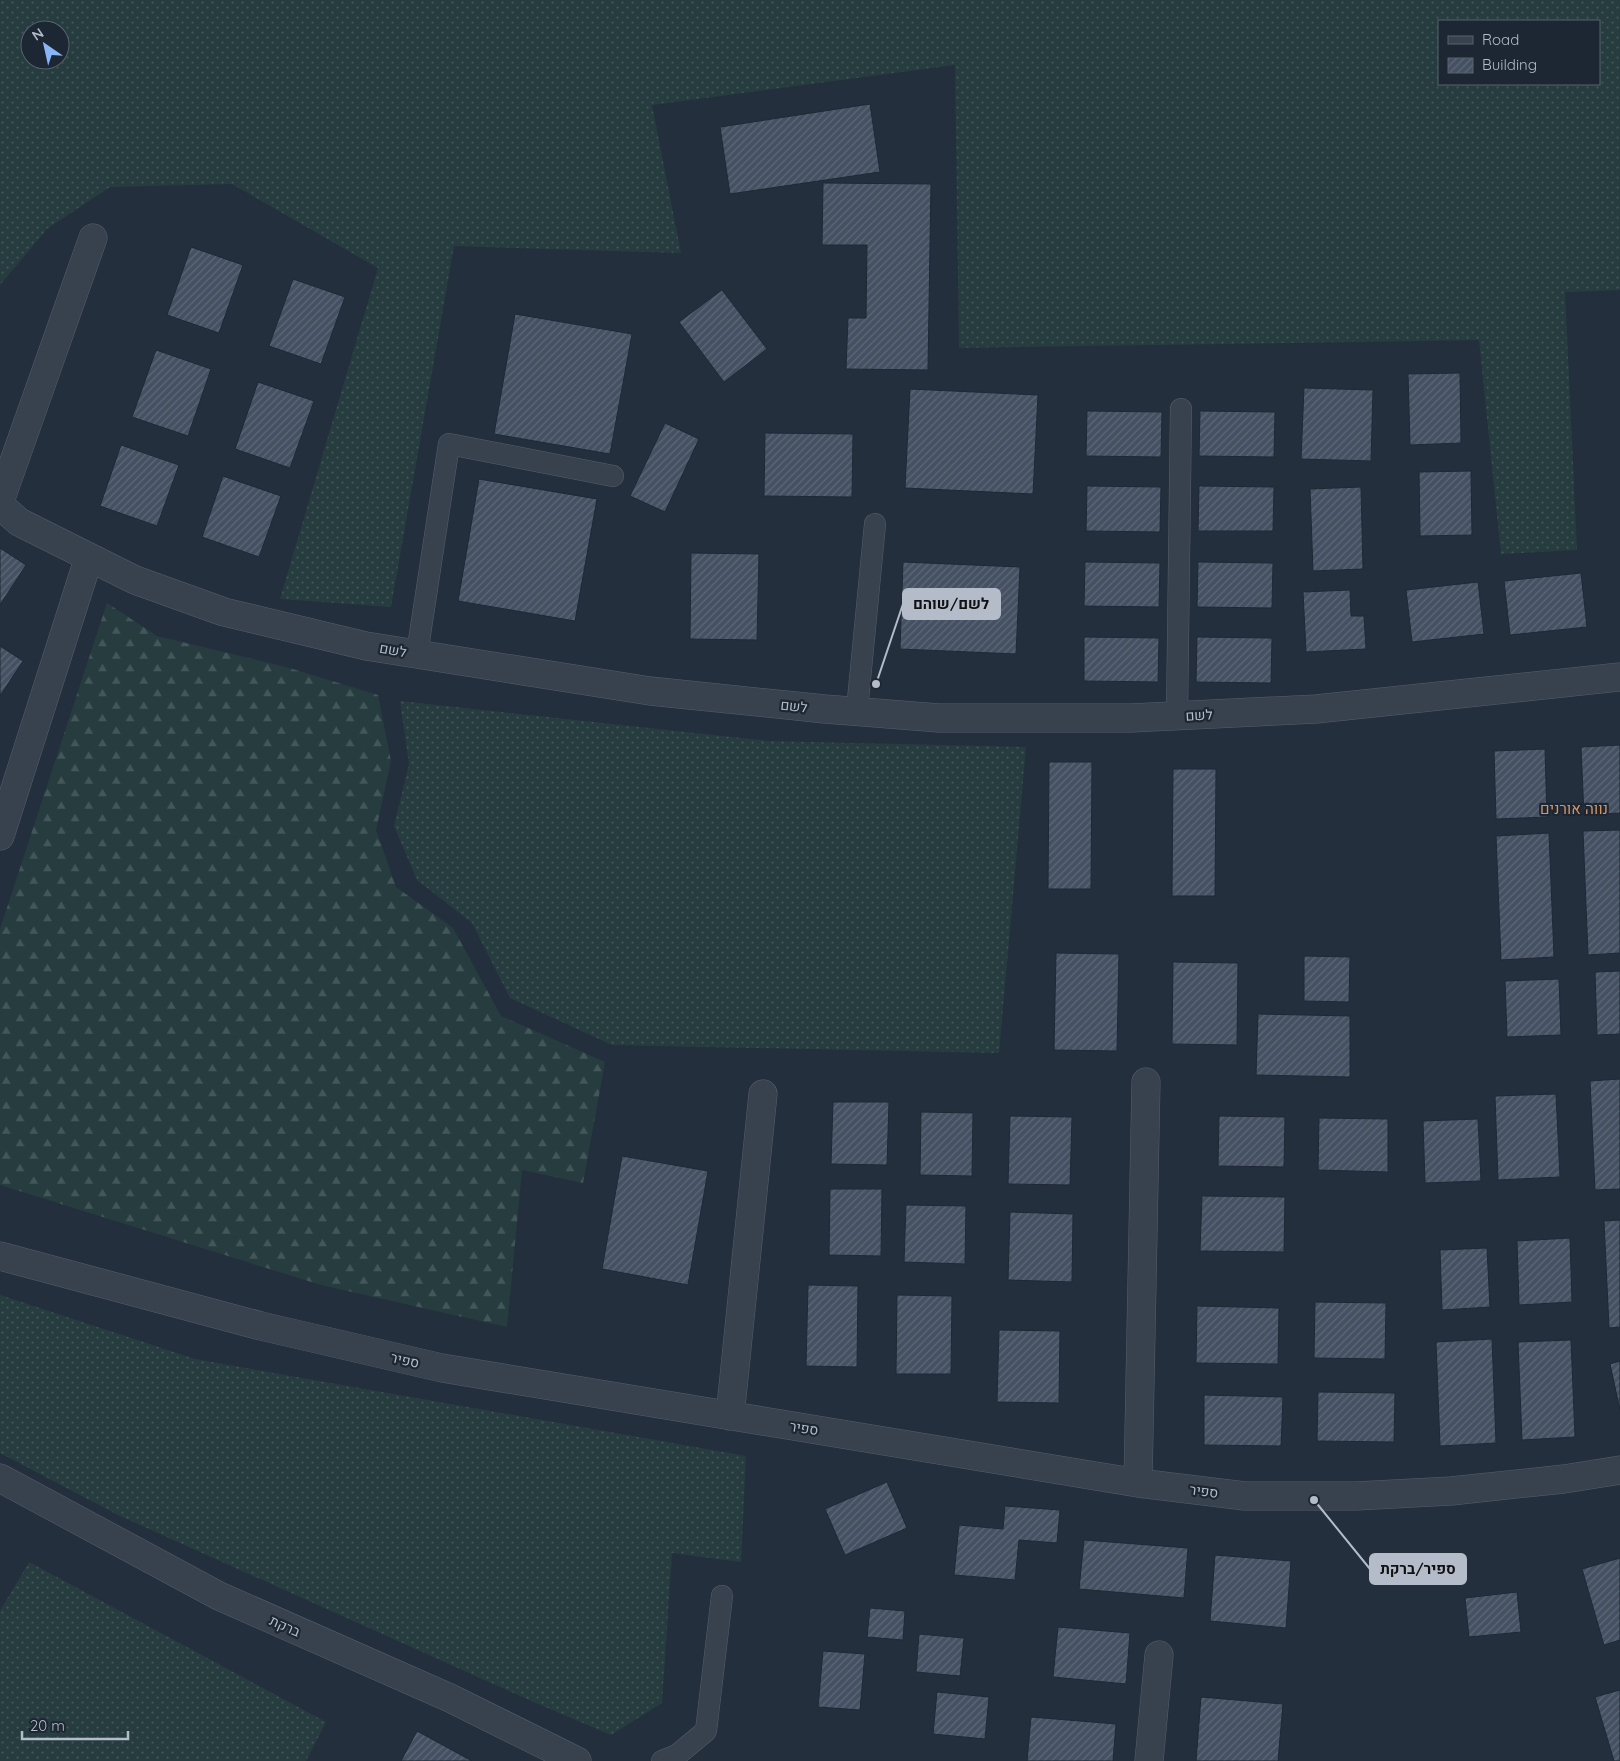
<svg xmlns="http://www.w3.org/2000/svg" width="1620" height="1761" font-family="Quicksand,Heebo,sans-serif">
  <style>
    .grass { fill: url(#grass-dots); fill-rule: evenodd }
    .forest { fill: url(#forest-firs) }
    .building { fill: url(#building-hatch); stroke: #1f2835 }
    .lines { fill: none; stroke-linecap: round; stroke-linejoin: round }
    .service-casing { stroke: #565f6c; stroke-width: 22 }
    .minor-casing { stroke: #565f6c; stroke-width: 29 }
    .service { stroke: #38414e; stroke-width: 21 }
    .minor { stroke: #38414e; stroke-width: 28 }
    .labels { text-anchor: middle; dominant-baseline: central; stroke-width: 4.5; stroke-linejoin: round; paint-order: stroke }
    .street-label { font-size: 14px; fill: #b4bcc9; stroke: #1d2633 }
    .neighbourhood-label { font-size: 15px; fill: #d59563; stroke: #1d2633 }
    .leader { fill: none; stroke: #b4bcc9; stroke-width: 2 }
    .callout-dot { fill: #b4bcc9; stroke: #1d2633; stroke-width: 2 }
    .callout { fill: #b4bcc9; stroke: #b4bcc9; stroke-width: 2 }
    .callout-label { font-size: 15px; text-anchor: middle; font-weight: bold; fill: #111 }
  </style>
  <defs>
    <pattern id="grass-dots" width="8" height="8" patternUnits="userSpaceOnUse" patternTransform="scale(1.25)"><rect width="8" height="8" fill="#263c3f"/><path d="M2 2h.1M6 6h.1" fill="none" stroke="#435659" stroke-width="1.8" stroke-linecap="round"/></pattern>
    <pattern id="forest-firs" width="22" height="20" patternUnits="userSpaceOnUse" patternTransform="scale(1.25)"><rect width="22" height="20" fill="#263c3f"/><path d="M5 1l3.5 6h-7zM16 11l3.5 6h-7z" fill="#435659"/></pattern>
    <pattern id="building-hatch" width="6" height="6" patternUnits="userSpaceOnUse" patternTransform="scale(1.25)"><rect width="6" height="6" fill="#455162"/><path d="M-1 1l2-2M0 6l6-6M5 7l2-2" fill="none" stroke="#5d6877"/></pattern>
  </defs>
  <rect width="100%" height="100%" fill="#242f3e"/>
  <path class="grass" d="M 0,0 L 1620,0 L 1620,290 L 1565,292 L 1577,550 L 1501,554 L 1479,340 L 959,348 L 955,65 L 652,105 L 681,253 L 454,246 L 391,607 L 280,599 L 378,268 L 232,184 L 110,187 L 47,229 L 0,285 ZM 1599,21 L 1599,84 L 1439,84 L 1439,21 ZM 30,30 L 60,30 L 60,60 L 30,60 Z
    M 400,701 L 768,741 L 1026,747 L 999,1053 L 612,1045 L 510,998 L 472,923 L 417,880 L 394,826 L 409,764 Z
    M 0,1295 L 195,1359 L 746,1456 L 741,1562 L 672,1553 L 662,1703 L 611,1735 L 529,1700 L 120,1516 L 0,1453 Z
    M 29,1562 L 326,1722 L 306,1761 L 0,1761 L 0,1611 Z"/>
  <path class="forest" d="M 107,603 L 157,636 L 286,667 L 378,695 L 391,761 L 376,830 L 396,887 L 453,928 L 501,1016 L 605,1062 L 583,1183 L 522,1170 L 507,1327 L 321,1285 L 0,1185 L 0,929 Z"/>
  <path class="building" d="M 870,104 L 880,172 L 730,194 L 720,127 Z
    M 823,183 L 931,184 L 928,370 L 846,369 L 848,318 L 866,318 L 867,245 L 822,245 Z
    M 191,247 L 243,265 L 219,333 L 167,315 Z
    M 293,279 L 345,297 L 321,364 L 269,346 Z
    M 722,290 L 767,349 L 724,382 L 679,322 Z
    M 515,314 L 632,334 L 610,454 L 494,434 Z
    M 156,350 L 211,369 L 188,436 L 132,417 Z
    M 1460,373 L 1461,443 L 1410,445 L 1408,374 Z
    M 258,382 L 314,401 L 290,468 L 235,449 Z
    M 1304,388 L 1373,390 L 1371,461 L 1301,459 Z
    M 910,389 L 1038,395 L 1033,494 L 905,488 Z
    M 1087,411 L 1162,412 L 1161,457 L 1086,456 Z
    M 1200,411 L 1275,412 L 1274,457 L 1199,456 Z
    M 665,423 L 699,439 L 665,512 L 630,496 Z
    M 765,433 L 853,434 L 852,497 L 764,496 Z
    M 121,445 L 179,465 L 157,526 L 100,506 Z
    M 1471,471 L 1472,535 L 1420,536 L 1419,472 Z
    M 223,476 L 281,496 L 259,557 L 202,537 Z
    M 479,479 L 597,499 L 575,621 L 458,601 Z
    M 1087,486 L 1161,487 L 1160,532 L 1086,531 Z
    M 1199,486 L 1274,487 L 1273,531 L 1198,531 Z
    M 1361,487 L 1363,569 L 1313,571 L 1310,489 Z
    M 0,548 L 26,565 L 0,605 Z
    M 691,553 L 759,554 L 757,640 L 690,639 Z
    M 903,562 L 1020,567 L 1016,654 L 900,649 Z
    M 1085,562 L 1160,563 L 1159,607 L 1084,606 Z
    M 1198,562 L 1273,563 L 1272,608 L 1197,607 Z
    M 1581,573 L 1587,627 L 1510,635 L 1504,581 Z
    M 1478,582 L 1484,634 L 1412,642 L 1406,590 Z
    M 1350,590 L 1351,616 L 1364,616 L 1366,649 L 1306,652 L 1303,592 Z
    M 1084,637 L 1159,638 L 1158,682 L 1084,681 Z
    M 1197,637 L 1272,638 L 1271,683 L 1196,682 Z
    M 0,646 L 23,661 L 0,696 Z
    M 1620,745 L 1620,813 L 1584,815 L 1581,747 Z
    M 1545,749 L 1547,817 L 1496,819 L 1494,751 Z
    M 1049,762 L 1092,762 L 1091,889 L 1048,889 Z
    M 1173,769 L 1216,769 L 1215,896 L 1172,896 Z
    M 1620,830 L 1620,953 L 1588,955 L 1583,831 Z
    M 1549,833 L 1554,957 L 1501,960 L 1496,836 Z
    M 1056,953 L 1119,954 L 1117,1051 L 1054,1050 Z
    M 1304,956 L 1350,957 L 1349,1002 L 1304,1001 Z
    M 1173,962 L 1238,963 L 1237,1045 L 1172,1044 Z
    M 1620,971 L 1620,1034 L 1597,1035 L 1595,972 Z
    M 1559,979 L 1561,1035 L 1507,1037 L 1505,981 Z
    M 1258,1014 L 1350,1016 L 1350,1077 L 1256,1075 Z
    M 1620,1079 L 1620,1189 L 1595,1190 L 1590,1081 Z
    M 1556,1094 L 1560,1177 L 1498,1180 L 1495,1096 Z
    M 833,1102 L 889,1102 L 887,1165 L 831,1164 Z
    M 921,1112 L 973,1113 L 972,1176 L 920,1175 Z
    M 1010,1116 L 1072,1117 L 1070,1185 L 1008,1184 Z
    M 1219,1116 L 1285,1117 L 1284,1167 L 1218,1166 Z
    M 1319,1118 L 1388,1119 L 1388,1172 L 1318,1170 Z
    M 1478,1119 L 1481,1181 L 1425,1183 L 1423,1121 Z
    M 622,1156 L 708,1171 L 688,1285 L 602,1269 Z
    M 830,1189 L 882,1189 L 881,1256 L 829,1255 Z
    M 1202,1196 L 1285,1197 L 1284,1252 L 1200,1251 Z
    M 906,1205 L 966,1206 L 965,1264 L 904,1262 Z
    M 1010,1212 L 1073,1214 L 1072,1282 L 1008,1280 Z
    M 1620,1220 L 1620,1327 L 1609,1328 L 1604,1221 Z
    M 1570,1238 L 1572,1302 L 1519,1305 L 1517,1241 Z
    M 1487,1248 L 1490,1307 L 1442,1310 L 1440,1250 Z
    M 808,1285 L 858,1286 L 857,1367 L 806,1366 Z
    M 897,1295 L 952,1296 L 951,1374 L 896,1374 Z
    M 1315,1302 L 1386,1303 L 1385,1359 L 1314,1358 Z
    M 1197,1306 L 1279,1308 L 1278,1364 L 1196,1363 Z
    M 999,1330 L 1060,1331 L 1059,1403 L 997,1402 Z
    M 1492,1339 L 1496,1443 L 1440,1446 L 1436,1342 Z
    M 1571,1340 L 1575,1437 L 1522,1440 L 1518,1342 Z
    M 1620,1361 L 1620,1410 L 1610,1364 Z
    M 1318,1392 L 1395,1393 L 1394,1442 L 1317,1441 Z
    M 1204,1395 L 1283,1397 L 1281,1446 L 1204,1445 Z
    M 887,1482 L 907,1528 L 845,1555 L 825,1509 Z
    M 1005,1506 L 1060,1510 L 1057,1543 L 1019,1540 L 1015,1580 L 954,1575 L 959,1525 L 1003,1529 Z
    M 1084,1540 L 1188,1548 L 1184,1598 L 1079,1589 Z
    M 1215,1555 L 1291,1561 L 1286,1628 L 1210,1621 Z
    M 1620,1558 L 1620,1640 L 1604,1645 L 1582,1569 Z
    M 1517,1592 L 1521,1632 L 1469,1637 L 1465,1598 Z
    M 870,1608 L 905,1611 L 903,1640 L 867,1637 Z
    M 1058,1627 L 1130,1633 L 1126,1684 L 1053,1677 Z
    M 919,1634 L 964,1638 L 960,1676 L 916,1672 Z
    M 823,1651 L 865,1654 L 860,1710 L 818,1707 Z
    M 1620,1690 L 1620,1761 L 1614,1761 L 1595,1697 Z
    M 937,1692 L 989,1697 L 985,1739 L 933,1734 Z
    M 1201,1697 L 1283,1704 L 1278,1761 L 1196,1761 Z
    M 1031,1717 L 1116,1724 L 1113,1761 L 1027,1761 Z
    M 417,1731 L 472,1761 L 401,1761 Z"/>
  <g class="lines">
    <defs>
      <path id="service" d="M 417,654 L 449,444 L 613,476
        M 857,710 L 875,524
        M 1177,716 L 1181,409
        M 662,1761 L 677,1755 L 706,1731 L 722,1596"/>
      <path id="minor" d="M 0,501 L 93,238
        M 0,505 L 19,522 L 135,580 L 224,612 L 366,646 L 650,691 L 825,709 L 939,718 L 1131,718 L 1316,709 L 1620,677
        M 0,836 L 89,557
        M 0,1256 L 261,1326 L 442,1368 L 1138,1483 L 1245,1496 L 1356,1496 L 1451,1491 L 1564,1479 L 1620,1470
        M 730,1416 L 763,1094
        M 0,1478 L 219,1596 L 450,1698 L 577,1761
        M 1138,1483 L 1146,1082
        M 1149,1761 L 1159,1655"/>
    </defs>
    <use href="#service" class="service-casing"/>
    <use href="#minor" class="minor-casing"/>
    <use href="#service" class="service"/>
    <use href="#minor" class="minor"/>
  </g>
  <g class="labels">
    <g class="street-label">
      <text transform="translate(393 650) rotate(10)">לשם</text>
      <text transform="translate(794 706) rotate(6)">לשם</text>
      <text transform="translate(1199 715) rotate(-3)">לשם</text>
      <text transform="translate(405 1360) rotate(13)">ספיר</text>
      <text transform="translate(804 1428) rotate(9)">ספיר</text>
      <text transform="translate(1204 1491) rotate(7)">ספיר</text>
      <text transform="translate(285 1626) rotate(24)">ברקת</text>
    </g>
    <g class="neighbourhood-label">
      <text x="1574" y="808">נווה אורנים</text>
    </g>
  </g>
  <path class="leader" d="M876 684L903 604M1314 1500L1370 1569"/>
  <g class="callout-dot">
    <circle cx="876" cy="684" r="5"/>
    <circle cx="1314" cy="1500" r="5"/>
  </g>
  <g class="callout">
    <rect x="903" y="589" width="97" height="30" rx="5"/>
    <rect x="1370" y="1554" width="96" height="30" rx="5"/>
  </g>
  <g class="callout-label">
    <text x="951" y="609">לשם/שוהם</text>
    <text x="1418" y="1574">ספיר/ברקת</text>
  </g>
  <rect x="1438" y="20" width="162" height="65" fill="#1d2633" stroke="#59626f"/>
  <rect x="1448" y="36" width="25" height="8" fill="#38414e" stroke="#59626f"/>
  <text x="1482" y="45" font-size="15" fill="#b4bcc9">Road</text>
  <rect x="1448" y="58" width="25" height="15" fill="url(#building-hatch)" stroke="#59626f"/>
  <text x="1482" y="70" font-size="15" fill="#b4bcc9">Building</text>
  <g transform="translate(45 45) rotate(326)"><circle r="24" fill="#1d2633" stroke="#59626f"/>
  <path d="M0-4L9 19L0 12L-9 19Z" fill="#8ab4f8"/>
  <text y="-8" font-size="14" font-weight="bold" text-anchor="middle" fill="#b4bcc9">N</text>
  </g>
  <path d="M22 1731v8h106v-8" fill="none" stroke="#b4bcc9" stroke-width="2.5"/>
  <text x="30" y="1731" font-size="15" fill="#b4bcc9" stroke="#1d2633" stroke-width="4" paint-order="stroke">20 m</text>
</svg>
